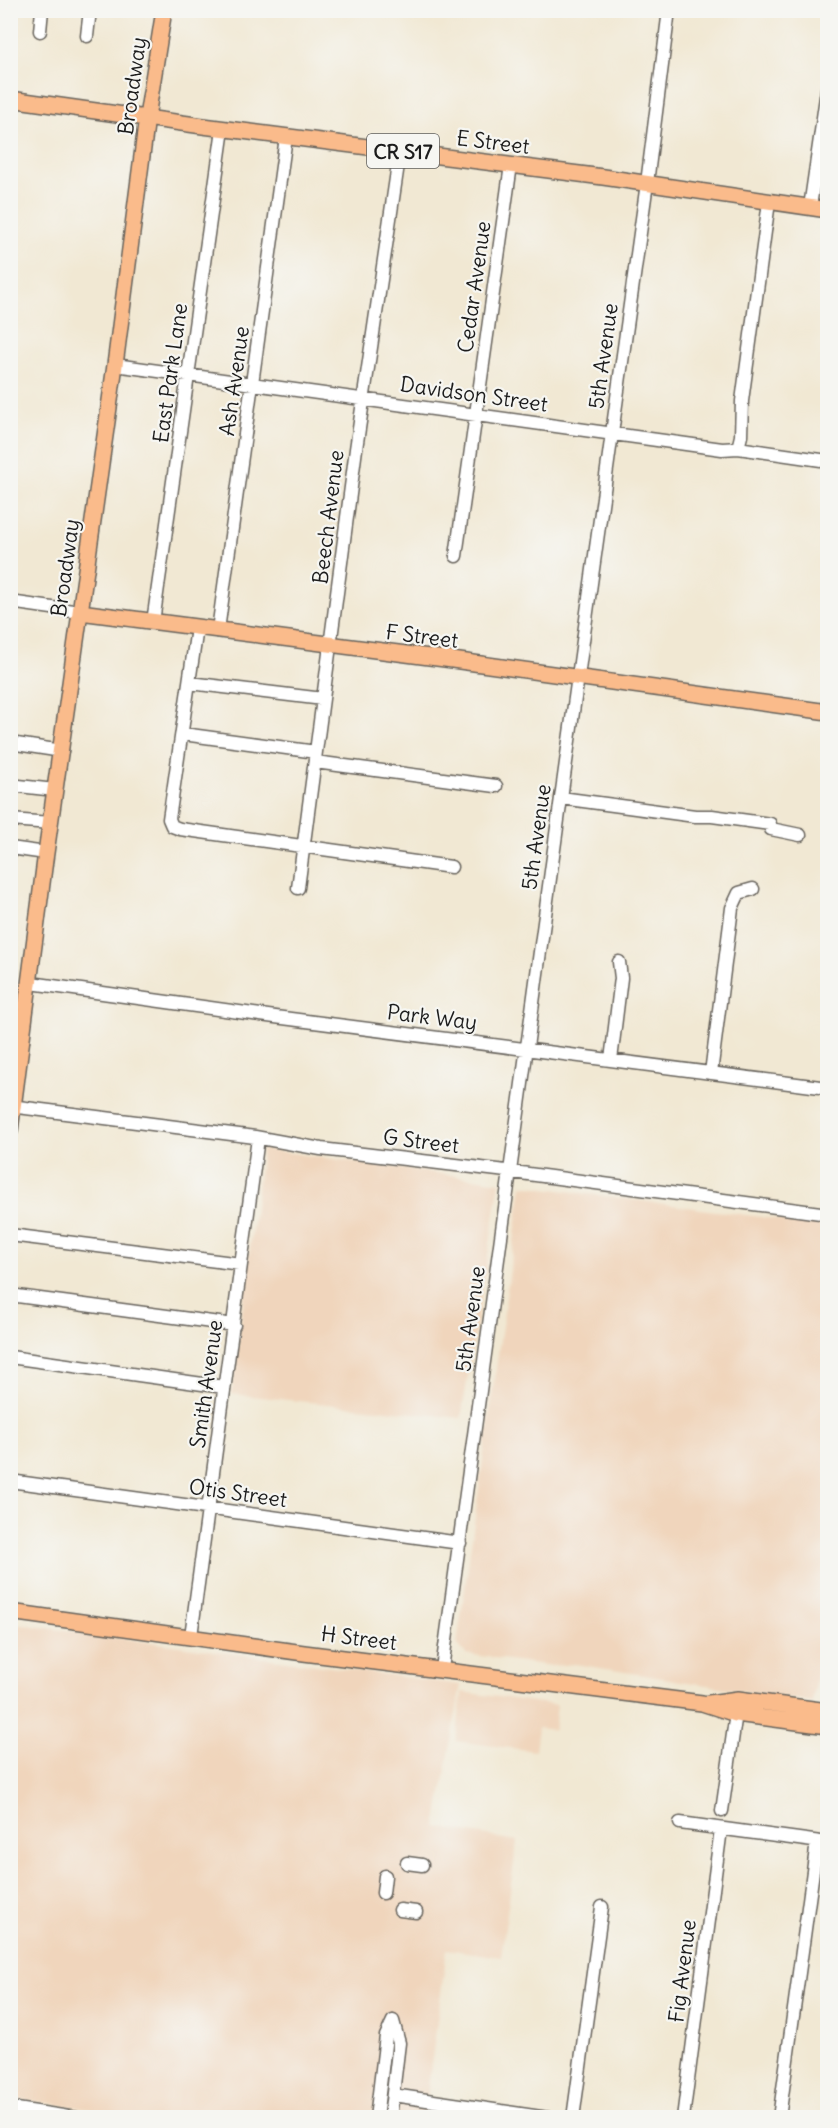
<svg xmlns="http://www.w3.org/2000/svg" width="838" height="2128" font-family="Delius,sans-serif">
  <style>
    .built { fill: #f0d5bc }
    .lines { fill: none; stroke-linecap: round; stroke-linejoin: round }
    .minor-casing { stroke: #67635c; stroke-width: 15 }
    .major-casing { stroke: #67635c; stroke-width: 18 }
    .minor { stroke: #fff; stroke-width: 12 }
    .major { stroke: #fabb8b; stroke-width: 15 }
    .labels { text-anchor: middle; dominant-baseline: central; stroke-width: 4.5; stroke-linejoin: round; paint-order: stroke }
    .shield { fill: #f6f6f2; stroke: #5d5d5c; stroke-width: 1.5 }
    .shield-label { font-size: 20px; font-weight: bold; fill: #1c1c1c }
    .street-label { font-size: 21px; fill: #1c1c1c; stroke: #f6f6f2 }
  </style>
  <rect width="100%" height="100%" fill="#f6f6f2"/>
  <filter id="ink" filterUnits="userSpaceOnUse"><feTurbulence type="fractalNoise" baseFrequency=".0167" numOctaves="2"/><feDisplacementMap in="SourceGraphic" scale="12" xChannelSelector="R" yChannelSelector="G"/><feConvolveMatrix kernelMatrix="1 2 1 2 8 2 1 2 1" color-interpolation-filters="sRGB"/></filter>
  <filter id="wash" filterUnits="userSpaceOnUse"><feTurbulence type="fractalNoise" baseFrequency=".008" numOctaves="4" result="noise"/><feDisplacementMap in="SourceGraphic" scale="24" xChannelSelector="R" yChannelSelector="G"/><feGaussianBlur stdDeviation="1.35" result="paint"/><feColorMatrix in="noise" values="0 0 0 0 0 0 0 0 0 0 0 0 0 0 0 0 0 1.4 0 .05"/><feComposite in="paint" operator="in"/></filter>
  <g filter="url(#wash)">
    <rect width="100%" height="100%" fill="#f1e8d3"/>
    <path class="built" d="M 262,1149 L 500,1182 L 461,1418 L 232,1394 Z
      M 522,1185 L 827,1226 L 828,1633 L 823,1633 L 812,1702 L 575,1664 L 552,1666 L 466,1654 L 457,1644 Z
      M 11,1623 L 461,1685 L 436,1827 L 517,1841 L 501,1957 L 447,1949 L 424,2117 L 151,2118 L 11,2098 Z
      M 462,1692 L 557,1705 L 554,1730 L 538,1728 L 535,1751 L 456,1741 Z"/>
  </g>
  <g filter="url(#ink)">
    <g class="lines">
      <defs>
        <path id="minor" d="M 40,31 L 42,10
          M 87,36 L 90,10
          M 810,207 L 828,83
          M 115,365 L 722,449 L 738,448 L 828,461
          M 738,448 L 741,436 L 742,401 L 769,202
          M 456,556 L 511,165
          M 10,602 L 80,612
          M 153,622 L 223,129
          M 197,628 L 169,819 L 172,826 L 180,829 L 451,867
          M 218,630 L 286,137
          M 190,683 L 323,699
          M 183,734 L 316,752
          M 10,743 L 62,751
          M 315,762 L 496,786
          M 10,785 L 55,790
          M 561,798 L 695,816 L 712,816 L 770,824 L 771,829 L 800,835
          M 10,820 L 51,823
          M 10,848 L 46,853
          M 298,888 L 356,449 L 400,151
          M 31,983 L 275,1017 L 828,1088
          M 611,1060 L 621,978 L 619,962
          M 711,1073 L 732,908 L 739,893 L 753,889
          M 10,1106 L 255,1137 L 321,1149 L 498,1170 L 828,1214
          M 10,1235 L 241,1264
          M 10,1295 L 234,1325
          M 10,1357 L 224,1387
          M 10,1481 L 460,1543
          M 191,1636 L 258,1138
          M 442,1669 L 561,798 L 647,183 L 669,10
          M 722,1811 L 737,1706
          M 680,1823 L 828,1843
          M 407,1863 L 422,1865
          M 383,1893 L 385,1876
          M 400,1910 L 416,1912
          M 393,2095 L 548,2118
          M 10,2108 L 76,2118
          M 376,2118 L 386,2036 L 393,2021
          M 390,2118 L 399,2043 L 393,2021
          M 573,2118 L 602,1907
          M 683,2118 L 721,1829
          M 779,2118 L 817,1842"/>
        <path id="major" d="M 10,99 L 203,126 L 603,177 L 828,210
          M 80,612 L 445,659 L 828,712
          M 10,1131 L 45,860 L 115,365 L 147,117 L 164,10
          M 10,1612 L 304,1653 L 702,1703 L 736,1714 L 828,1726
          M 709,1703 L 738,1699 L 828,1711"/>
      </defs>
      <use href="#minor" class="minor-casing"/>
      <use href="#major" class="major-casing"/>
      <use href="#minor" class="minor"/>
      <use href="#major" class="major"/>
    </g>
  </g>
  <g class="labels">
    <rect class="shield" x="367" y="134" width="72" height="34" rx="4.5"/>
    <g class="shield-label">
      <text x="403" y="151">CR S17</text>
    </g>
    <g class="street-label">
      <text transform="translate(132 86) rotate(-82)">Broadway</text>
      <text transform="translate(493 142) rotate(7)">E Street</text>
      <text transform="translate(474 287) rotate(-82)">Cedar Avenue</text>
      <text transform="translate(603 356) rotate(-82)">5th Avenue</text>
      <text transform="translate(170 373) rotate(-82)">East Park Lane</text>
      <text transform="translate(234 381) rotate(-82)">Ash Avenue</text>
      <text transform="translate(474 394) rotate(8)">Davidson Street</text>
      <text transform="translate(328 517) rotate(-83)">Beech Avenue</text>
      <text transform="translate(65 568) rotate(-82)">Broadway</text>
      <text transform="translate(422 636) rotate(7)">F Street</text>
      <text transform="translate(536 837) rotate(-82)">5th Avenue</text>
      <text transform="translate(432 1017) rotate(7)">Park Way</text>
      <text transform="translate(421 1141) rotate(7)">G Street</text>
      <text transform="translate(470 1319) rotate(-82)">5th Avenue</text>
      <text transform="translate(206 1384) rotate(-82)">Smith Avenue</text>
      <text transform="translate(238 1493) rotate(8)">Otis Street</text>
      <text transform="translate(359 1638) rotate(7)">H Street</text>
      <text transform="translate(682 1971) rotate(-83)">Fig Avenue</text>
    </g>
  </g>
  <rect width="838" height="2128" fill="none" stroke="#f6f6f2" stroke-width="36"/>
</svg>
